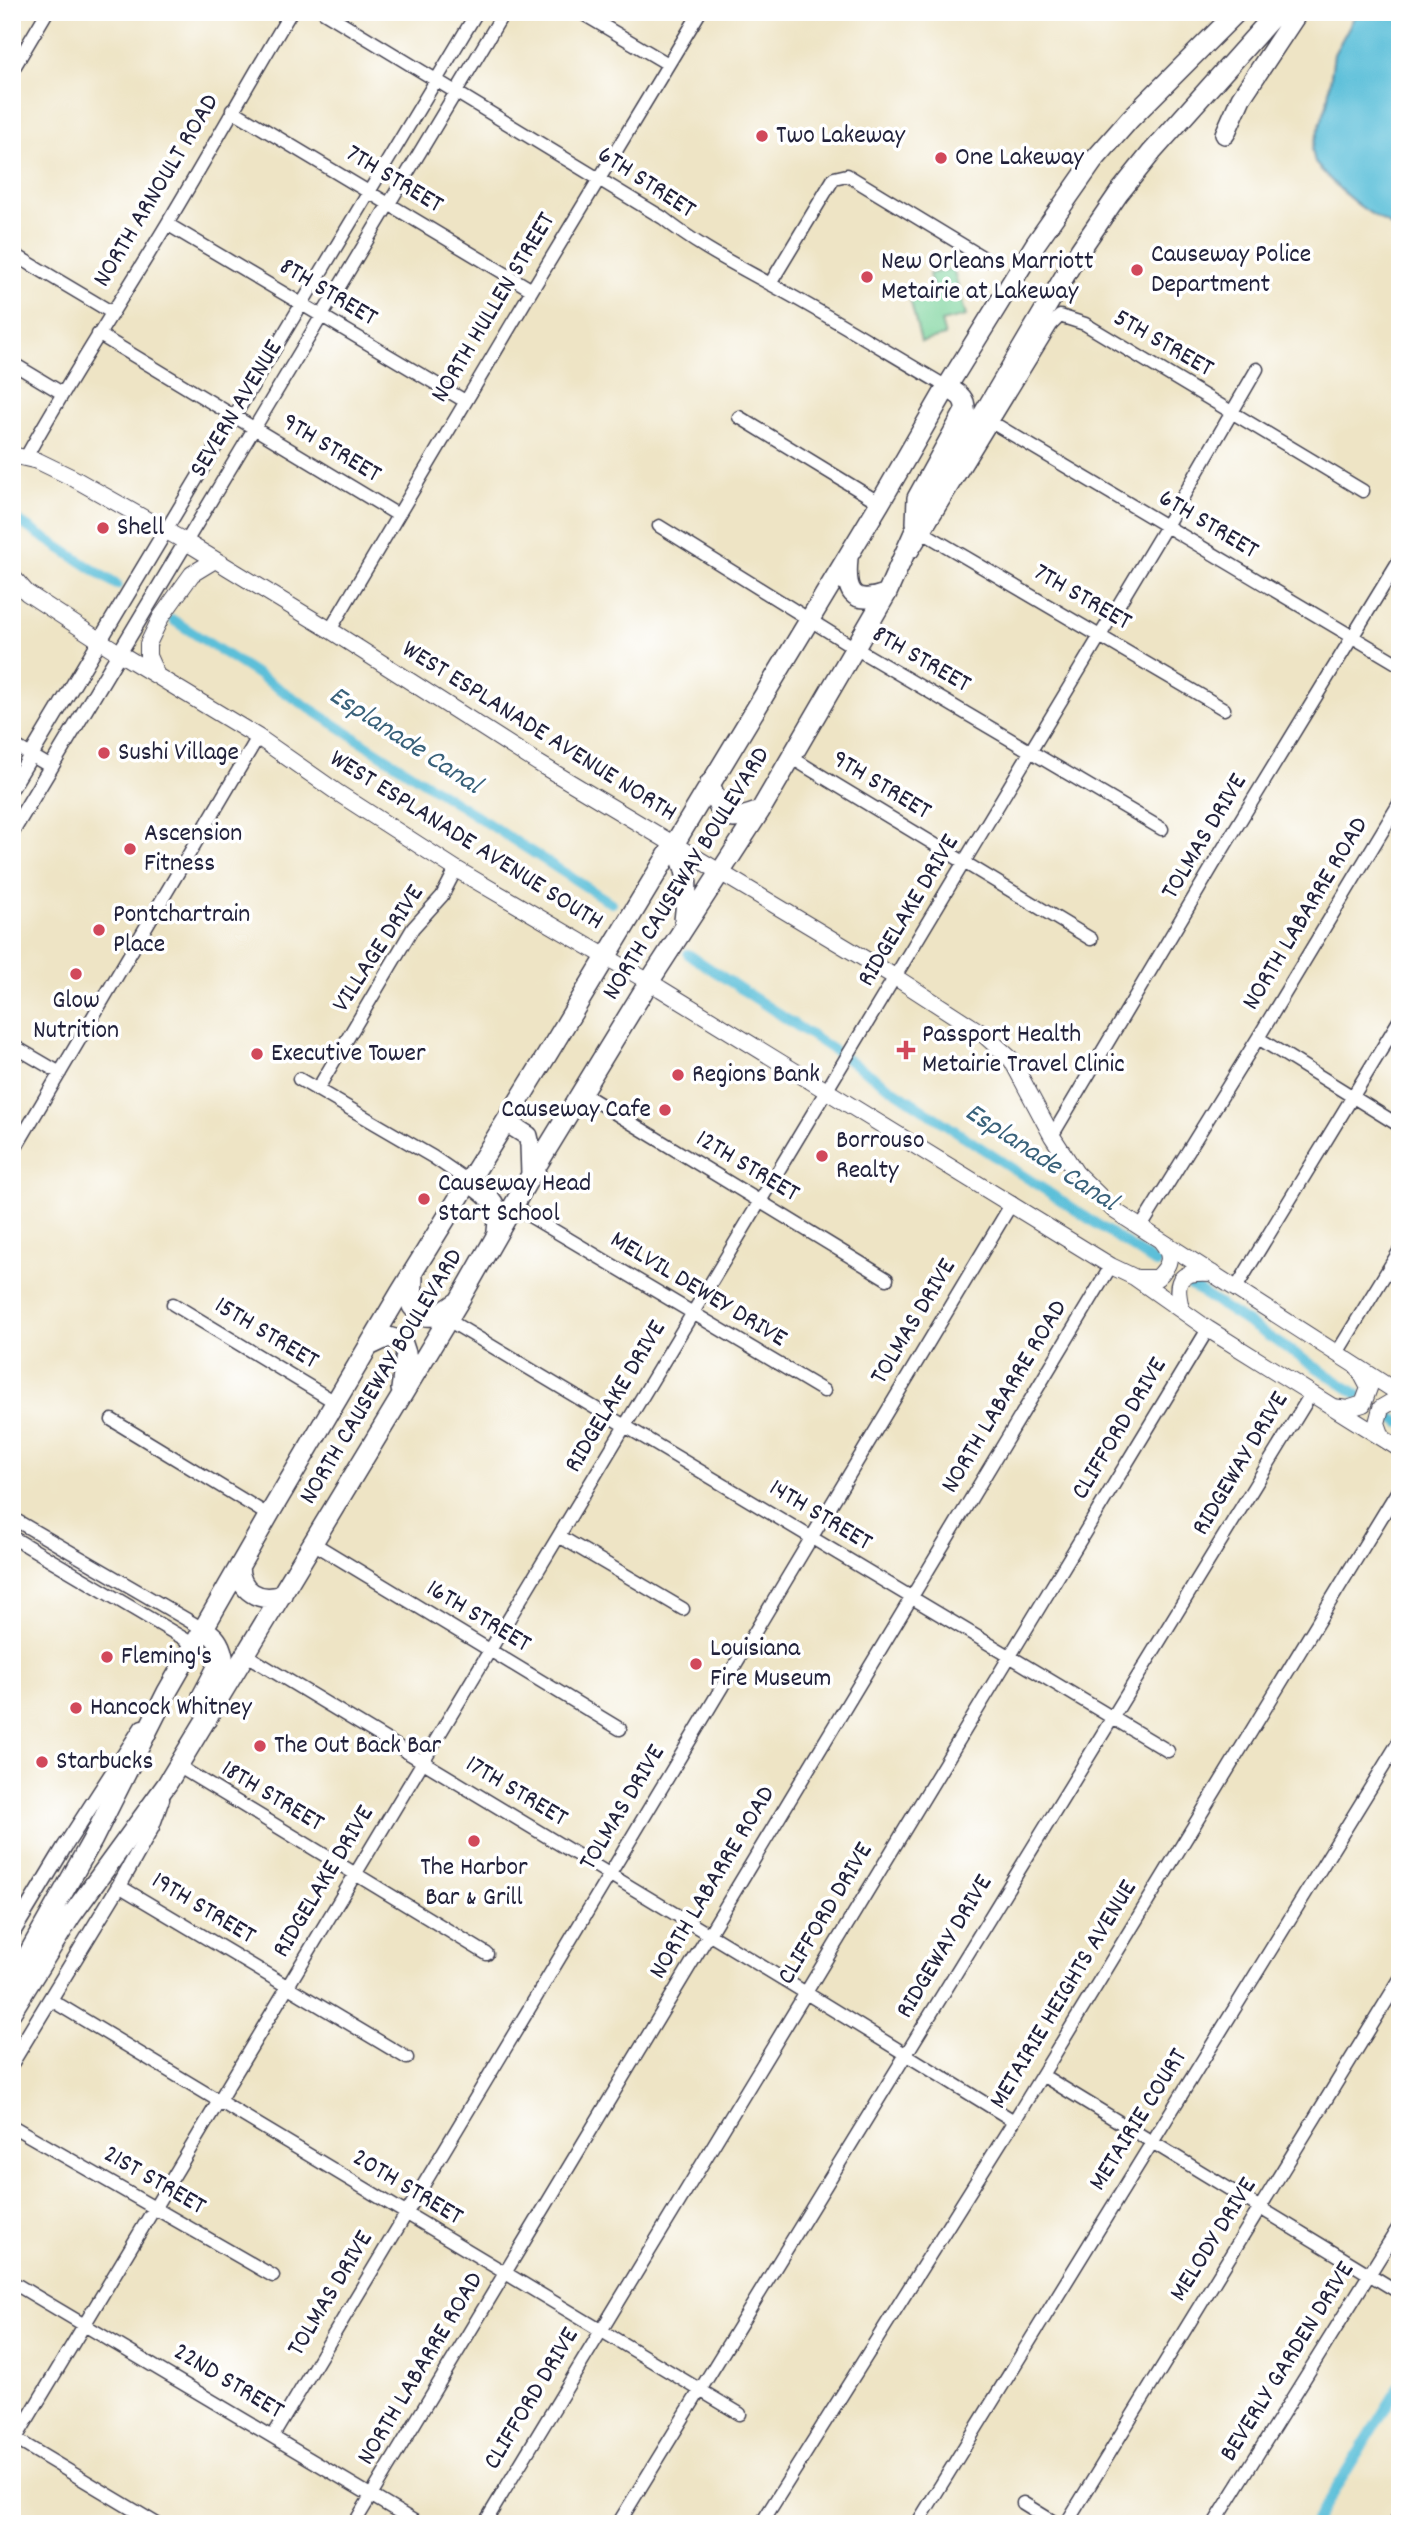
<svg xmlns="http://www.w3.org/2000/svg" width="1412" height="2536" font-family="Dekko,sans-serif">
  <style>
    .green { fill: #76d198; stroke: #4c7a6a; stroke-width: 2 }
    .water { fill: #5bbfd9; stroke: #3e708a; stroke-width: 2 }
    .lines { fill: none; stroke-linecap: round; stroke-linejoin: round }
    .canal { stroke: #5bbfd9; stroke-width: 10 }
    .minor-casing { stroke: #413f50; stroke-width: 15 }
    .tertiary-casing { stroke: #413f50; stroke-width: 17 }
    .secondary-casing { stroke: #413f50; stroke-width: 18 }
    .trunk-casing { stroke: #413f50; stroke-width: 22 }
    .minor { stroke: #fff; stroke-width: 12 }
    .tertiary { stroke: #fff; stroke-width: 14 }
    .secondary { stroke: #fff; stroke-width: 16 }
    .trunk { stroke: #fff; stroke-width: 19 }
    .poi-dot { fill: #d1495b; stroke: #fff; stroke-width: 2.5 }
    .labels { text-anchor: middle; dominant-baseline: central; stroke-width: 7; stroke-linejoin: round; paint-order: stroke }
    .poi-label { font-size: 26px; fill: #22223b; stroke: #fff; text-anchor: start }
    .street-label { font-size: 26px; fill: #22223b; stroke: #fff }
    .water-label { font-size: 28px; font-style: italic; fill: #39617a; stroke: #fff }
  </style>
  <rect width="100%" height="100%" fill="#fff"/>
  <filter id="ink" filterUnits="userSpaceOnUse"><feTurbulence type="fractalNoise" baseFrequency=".0143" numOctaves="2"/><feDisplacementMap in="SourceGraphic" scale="14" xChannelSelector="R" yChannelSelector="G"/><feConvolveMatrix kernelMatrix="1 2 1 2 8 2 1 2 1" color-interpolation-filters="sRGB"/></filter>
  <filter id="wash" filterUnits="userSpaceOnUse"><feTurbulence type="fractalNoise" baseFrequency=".00686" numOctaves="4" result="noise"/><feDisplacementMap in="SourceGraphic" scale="28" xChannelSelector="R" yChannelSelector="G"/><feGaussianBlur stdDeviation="1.57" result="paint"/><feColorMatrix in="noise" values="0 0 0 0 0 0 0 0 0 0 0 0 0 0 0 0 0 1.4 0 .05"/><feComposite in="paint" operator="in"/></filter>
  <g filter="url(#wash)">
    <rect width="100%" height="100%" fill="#eee4c5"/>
    <path class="green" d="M 953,268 L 966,316 L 941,322 L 945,336 L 921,342 L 909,295 L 933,289 L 929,274 Z"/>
    <path class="water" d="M 1357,12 L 1400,12 L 1400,235 C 1390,222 1377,219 1364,209 C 1345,196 1330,180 1315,163 L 1312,149 L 1327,104 L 1334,54 Z"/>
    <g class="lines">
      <path class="canal" d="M 12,517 L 117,585
        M 173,620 L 611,903
        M 688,954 L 1157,1264
        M 1191,1286 L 1357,1394
        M 1390,1416 L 1400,1423
        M 1314,2524 L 1400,2385"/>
    </g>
  </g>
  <g filter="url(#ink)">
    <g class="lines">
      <defs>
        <path id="minor" d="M 324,12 L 663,218 C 696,245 734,264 772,285 C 831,317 889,353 947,387
          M 580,12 L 668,64
          M 12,71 L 47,12
          M 232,110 L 532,290
          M 167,224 L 465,401
          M 12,253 L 111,312
          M 770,284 L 834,178 L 847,175 L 987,260
          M 98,334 L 398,515
          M 12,363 L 62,393
          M 739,417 L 880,503
          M 993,423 L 1400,665
          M 26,457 C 70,378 120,302 167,224 C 209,154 249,82 291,12
          M 659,526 L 855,648 L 1162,829
          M 166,530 L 477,12
          M 919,530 L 1224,709
          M 186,542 L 504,12
          M 912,552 L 1051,325 L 1060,316 L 1085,324 L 1363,491
          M 330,630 L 532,290 L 700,12
          M 12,744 L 51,767
          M 792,758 L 1091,939
          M 1258,1038 L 1400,1126
          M 12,1045 L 60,1073
          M 299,1079 L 433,1157 L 468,1181
          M 317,1090 L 413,928 L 442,896 L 456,869
          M 582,1093 L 887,1279
          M 1052,1136 L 1215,862 L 1398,562
          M 12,1154 L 258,737
          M 513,1206 L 824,1391
          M 1141,1227 L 1258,1038 L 1400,802
          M 1236,1288 L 1400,1019
          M 173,1304 L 335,1402
          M 448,1320 L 1168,1751
          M 1337,1353 L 1400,1250
          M 112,1420 L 268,1515
          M 12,1518 L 203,1629
          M 559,1536 L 683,1609
          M 12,1537 L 193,1644
          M 313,1543 L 620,1729
          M 246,1655 L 806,1993 L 1014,2121
          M 178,1766 L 487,1954
          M 119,1886 L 407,2058
          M 51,2000 L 740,2414
          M 1042,2075 L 1400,2293
          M 12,2126 L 273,2276
          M 12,2282 L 419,2524
          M 273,2436 L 1012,1203
          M 12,2437 L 157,2524
          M 12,2445 L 1166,526 L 1257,369
          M 1023,2503 L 1057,2524
          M 354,2524 L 1111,1266
          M 484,2524 L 1208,1329
          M 618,2524 L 1311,1394
          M 761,2524 L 1014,2121 L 1400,1487
          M 917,2524 L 1400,1740
          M 1066,2524 L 1400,1979
          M 1214,2524 L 1400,2225
          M 1394,2524 L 1400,2514"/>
        <path id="tertiary" d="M 12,787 L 166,530
          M 12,832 L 186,542
          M 12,1934 L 65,1846 L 142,1727
          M 12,2062 L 119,1886 L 152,1827 L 162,1799"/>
        <path id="secondary" d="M 12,455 L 38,461 L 73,478 L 186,542 L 330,630 L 538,763 L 895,977 L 983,1034 L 1011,1059 L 1052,1136 L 1076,1173 L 1115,1211 L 1400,1394
          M 12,576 L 27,593 L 119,653 L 258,737 L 338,793 L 456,869 L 661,989 L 1111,1266 L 1134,1277 L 1208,1329 L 1400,1449
          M 157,676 L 148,656 L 148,644 L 161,617 L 192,574 L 215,560
          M 1137,1278 L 1157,1278 C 1171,1265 1173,1256 1161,1241
          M 1181,1308 C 1173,1277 1182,1271 1212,1273
          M 1333,1407 L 1347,1409 L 1363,1404 L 1369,1388 L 1360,1371
          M 1382,1437 L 1377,1423 L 1381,1408 L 1393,1401 L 1400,1401"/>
        <path id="trunk" d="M 1225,134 L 1241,98 L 1298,12
          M 916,523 L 917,498 L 965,411 C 966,397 958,394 947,387
          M 848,558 C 845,591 851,607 887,593
          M 710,783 C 723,819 722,825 760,811
          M 673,845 C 692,873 687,889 684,921
          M 506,1122 L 528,1136 L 530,1145 L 531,1175
          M 468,1181 C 490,1197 501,1203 497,1231
          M 413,1277 L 412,1306 C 426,1325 441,1314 456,1303
          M 369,1346 L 388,1337 L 402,1341 L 406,1353 L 401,1389
          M 239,1567 C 240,1591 259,1603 282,1595
          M 203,1629 C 215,1636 220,1642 223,1656 L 202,1696 L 207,1719
          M 12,1983 L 93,1839 L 167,1692 L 270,1513 L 400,1293 L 547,1055 L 880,503 L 947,387 L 1036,243 L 1094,160 L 1130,119 L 1237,12
          M 12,2011 L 71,1916 L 167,1784 L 459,1301 L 531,1175 L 649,982 L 760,811 L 887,593 L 916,528 L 1080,250 L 1119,193 L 1152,152 L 1277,12"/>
      </defs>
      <use href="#minor" class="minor-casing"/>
      <use href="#tertiary" class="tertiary-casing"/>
      <use href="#secondary" class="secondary-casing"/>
      <use href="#trunk" class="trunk-casing"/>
      <use href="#minor" class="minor"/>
      <use href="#tertiary" class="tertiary"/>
      <use href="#secondary" class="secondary"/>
      <use href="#trunk" class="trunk"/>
    </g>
  </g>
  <g class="poi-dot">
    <circle cx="762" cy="136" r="7"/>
    <circle cx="941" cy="158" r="7"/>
    <circle cx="1137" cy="270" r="7"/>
    <circle cx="867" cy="277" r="7"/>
    <circle cx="103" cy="528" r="7"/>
    <circle cx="104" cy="753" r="7"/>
    <circle cx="130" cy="849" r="7"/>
    <circle cx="99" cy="930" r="7"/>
    <circle cx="76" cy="974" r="7"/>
    <path d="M902.5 1039.5h7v7h7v7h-7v7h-7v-7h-7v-7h7z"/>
    <circle cx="257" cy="1054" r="7"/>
    <circle cx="678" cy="1075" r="7"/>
    <circle cx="665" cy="1110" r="7"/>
    <circle cx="822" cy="1156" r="7"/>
    <circle cx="424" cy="1199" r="7"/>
    <circle cx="107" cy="1657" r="7"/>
    <circle cx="696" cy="1664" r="7"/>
    <circle cx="76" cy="1708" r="7"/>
    <circle cx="260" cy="1746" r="7"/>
    <circle cx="42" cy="1762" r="7"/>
    <circle cx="474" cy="1841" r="7"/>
  </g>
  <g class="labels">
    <g class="poi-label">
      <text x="776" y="136">Two Lakeway</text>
      <text x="955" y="158">One Lakeway</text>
      <text x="1151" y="255">Causeway Police<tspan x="1151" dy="30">Department</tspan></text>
      <text x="881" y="262">New Orleans Marriott<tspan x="881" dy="30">Metairie at Lakeway</tspan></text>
      <text x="117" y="528">Shell</text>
      <text x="118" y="753">Sushi Village</text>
      <text x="144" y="834">Ascension<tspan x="144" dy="30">Fitness</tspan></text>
      <text x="113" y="915">Pontchartrain<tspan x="113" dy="30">Place</tspan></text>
      <text x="76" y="1001" text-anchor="middle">Glow<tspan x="76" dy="30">Nutrition</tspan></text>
      <text x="922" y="1035">Passport Health<tspan x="922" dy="30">Metairie Travel Clinic</tspan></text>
      <text x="271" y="1054">Executive Tower</text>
      <text x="692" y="1075">Regions Bank</text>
      <text x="651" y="1110" text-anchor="end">Causeway Cafe</text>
      <text x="836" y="1141">Borrouso<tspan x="836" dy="30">Realty</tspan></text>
      <text x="438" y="1184">Causeway Head<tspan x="438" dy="30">Start School</tspan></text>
      <text x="710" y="1649">Louisiana<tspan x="710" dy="30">Fire Museum</tspan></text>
      <text x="121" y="1657">Fleming's</text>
      <text x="90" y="1708">Hancock Whitney</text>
      <text x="274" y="1746">The Out Back Bar</text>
      <text x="56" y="1762">Starbucks</text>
      <text x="474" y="1868" text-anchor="middle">The Harbor<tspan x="474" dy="30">Bar &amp; Grill</tspan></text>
    </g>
    <g class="street-label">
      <text transform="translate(394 180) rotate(31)">7TH STREET</text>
      <text transform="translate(646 183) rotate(33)">6TH STREET</text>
      <text transform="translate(157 191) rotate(-59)">NORTH ARNOULT ROAD</text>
      <text transform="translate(328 293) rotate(31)">8TH STREET</text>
      <text transform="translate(494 308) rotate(-59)">NORTH HULLEN STREET</text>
      <text transform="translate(1163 344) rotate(30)">5TH STREET</text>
      <text transform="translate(237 409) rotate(-59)">SEVERN AVENUE</text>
      <text transform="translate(331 449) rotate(31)">9TH STREET</text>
      <text transform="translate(1208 525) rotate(31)">6TH STREET</text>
      <text transform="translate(1082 598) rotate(30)">7TH STREET</text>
      <text transform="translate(921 660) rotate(30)">8TH STREET</text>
      <text transform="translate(539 732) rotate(32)">WEST ESPLANADE AVENUE NORTH</text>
      <text transform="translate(881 786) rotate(31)">9TH STREET</text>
      <text transform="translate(1205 837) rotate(-59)">TOLMAS DRIVE</text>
      <text transform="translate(466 841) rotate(32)">WEST ESPLANADE AVENUE SOUTH</text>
      <text transform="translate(687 874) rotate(-58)">NORTH CAUSEWAY BOULEVARD</text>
      <text transform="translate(909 911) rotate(-59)">RIDGELAKE DRIVE</text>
      <text transform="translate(1306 914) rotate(-59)">NORTH LABARRE ROAD</text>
      <text transform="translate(379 949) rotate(-57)">VILLAGE DRIVE</text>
      <text transform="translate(747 1167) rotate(31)">12TH STREET</text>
      <text transform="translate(698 1290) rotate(31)">MELVIL DEWEY DRIVE</text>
      <text transform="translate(914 1322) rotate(-59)">TOLMAS DRIVE</text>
      <text transform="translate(266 1334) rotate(31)">15TH STREET</text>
      <text transform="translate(382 1377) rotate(-59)">NORTH CAUSEWAY BOULEVARD</text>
      <text transform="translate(616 1397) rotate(-59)">RIDGELAKE DRIVE</text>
      <text transform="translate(1005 1397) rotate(-59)">NORTH LABARRE ROAD</text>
      <text transform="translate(1120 1429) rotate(-59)">CLIFFORD DRIVE</text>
      <text transform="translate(1241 1464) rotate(-59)">RIDGEWAY DRIVE</text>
      <text transform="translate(820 1516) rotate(31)">14TH STREET</text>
      <text transform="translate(478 1617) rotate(31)">16TH STREET</text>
      <text transform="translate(516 1792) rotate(31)">17TH STREET</text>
      <text transform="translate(272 1797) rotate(31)">18TH STREET</text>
      <text transform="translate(623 1808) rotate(-59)">TOLMAS DRIVE</text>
      <text transform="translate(324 1882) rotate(-59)">RIDGELAKE DRIVE</text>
      <text transform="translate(713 1883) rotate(-59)">NORTH LABARRE ROAD</text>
      <text transform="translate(203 1909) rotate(31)">19TH STREET</text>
      <text transform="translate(826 1914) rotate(-59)">CLIFFORD DRIVE</text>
      <text transform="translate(945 1947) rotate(-59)">RIDGEWAY DRIVE</text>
      <text transform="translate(1064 1995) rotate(-59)">METAIRIE HEIGHTS AVENUE</text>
      <text transform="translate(1139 2120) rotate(-58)">METAIRIE COURT</text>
      <text transform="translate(154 2181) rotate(30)">21ST STREET</text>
      <text transform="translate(407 2188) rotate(31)">20TH STREET</text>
      <text transform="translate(1214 2240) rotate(-58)">MELODY DRIVE</text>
      <text transform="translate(331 2294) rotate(-59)">TOLMAS DRIVE</text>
      <text transform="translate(1288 2362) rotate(-58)">BEVERLY GARDEN DRIVE</text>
      <text transform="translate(421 2369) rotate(-59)">NORTH LABARRE ROAD</text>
      <text transform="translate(228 2382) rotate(31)">22ND STREET</text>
      <text transform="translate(532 2399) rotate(-59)">CLIFFORD DRIVE</text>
    </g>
    <g class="water-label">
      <text transform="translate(404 742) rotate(33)">Esplanade Canal</text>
      <text transform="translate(1040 1159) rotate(33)">Esplanade Canal</text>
    </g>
  </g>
  <rect width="1412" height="2536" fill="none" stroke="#fff" stroke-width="42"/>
</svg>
